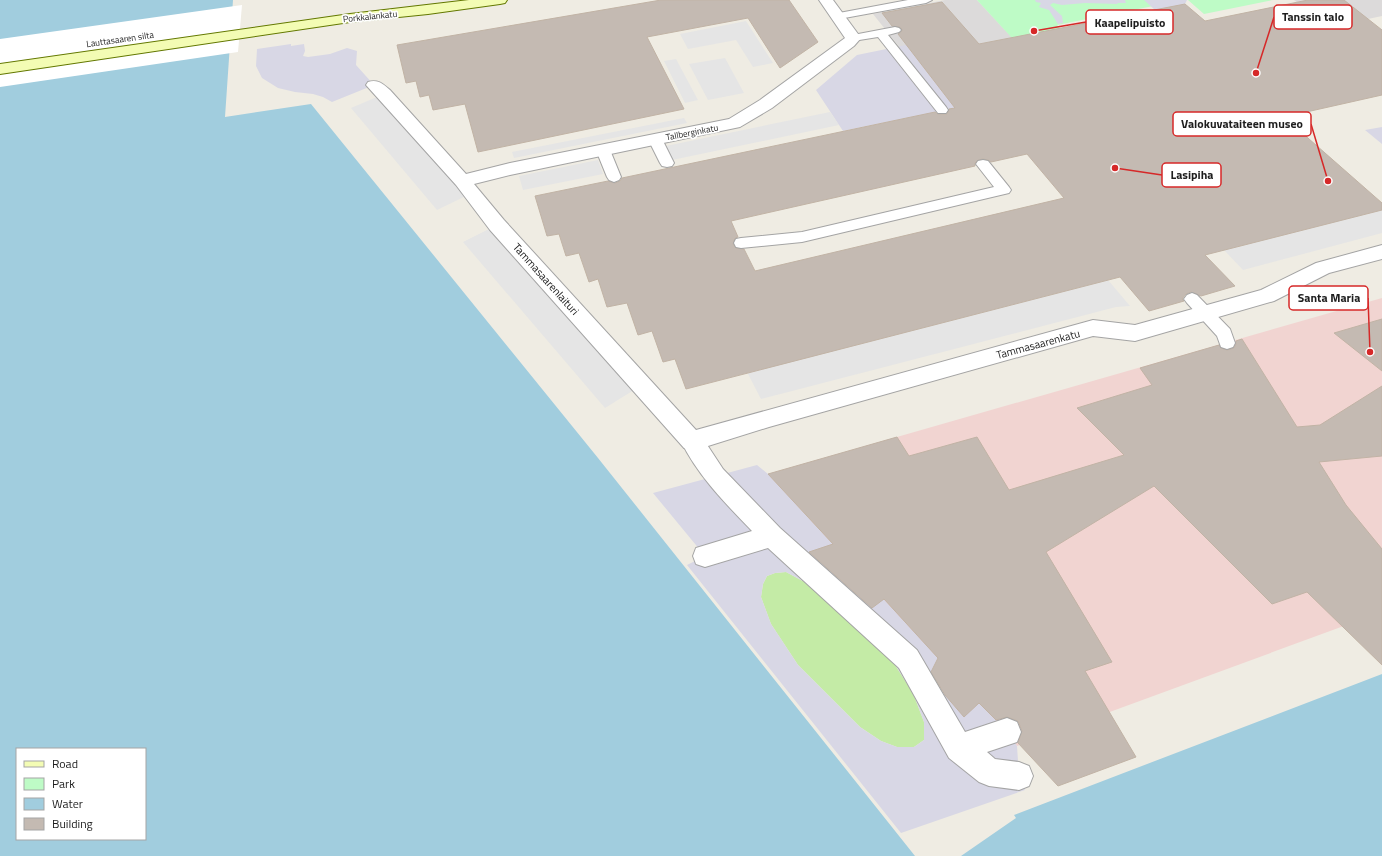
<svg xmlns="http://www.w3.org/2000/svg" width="1382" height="856" font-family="'Titillium Web',sans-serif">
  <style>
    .residential { fill: #dcdada }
    .commercial { fill: #f1d4d1 }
    .grass { fill: #c4eba6 }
    .park { fill: #befbc6 }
    .parking { fill: #e5e5e5 }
    .plaza { fill: #d8d7e5; fill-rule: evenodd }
    .water { fill: #a1cdde; fill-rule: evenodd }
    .pier { fill: #fff }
    .building { fill: #c4bab2; stroke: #c1b3a5; fill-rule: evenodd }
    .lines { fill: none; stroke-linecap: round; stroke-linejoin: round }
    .service-casing { stroke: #a4a4a4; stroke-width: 2 }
    .pedestrian-casing { stroke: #a4a4a4; stroke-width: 2 }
    .minor-casing { stroke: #a4a4a4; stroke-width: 2 }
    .secondary-casing { stroke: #637801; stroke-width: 2 }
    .service { fill: #fff; fill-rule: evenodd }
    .pedestrian { fill: #fff; fill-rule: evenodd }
    .minor { fill: #fff; fill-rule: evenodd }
    .secondary { fill: #f3fcb4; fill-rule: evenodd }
    .labels { text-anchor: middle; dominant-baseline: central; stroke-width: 3.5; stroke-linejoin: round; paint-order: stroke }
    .far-street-label { font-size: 9px; fill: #1d1d1d; stroke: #fff }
    .street-label { font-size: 11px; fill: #1d1d1d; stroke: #fff }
    .leader { fill: none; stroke: #d62828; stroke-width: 1.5 }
    .callout-dot { fill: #d62828; stroke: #fff; stroke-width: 1.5 }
    .callout { fill: #fff; stroke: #d62828; stroke-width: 1.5 }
    .callout-label { font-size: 12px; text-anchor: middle; font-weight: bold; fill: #1d1d1d }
  </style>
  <rect width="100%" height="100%" fill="#efece3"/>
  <path class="residential" d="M 945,0 L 977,0 L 1057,86 L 949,109 L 873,14 Z
    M 1294,0 L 1382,0 L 1382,16 L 1330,27 Z"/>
  <path class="commercial" d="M 1382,298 L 1382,612 L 1017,746 L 768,474 Z"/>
  <path class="grass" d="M 786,572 L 814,587 L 890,657 L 913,693 L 924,722 L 924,740 L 914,747 L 897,747 L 881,741 L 860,727 L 798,665 L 771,624 L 761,597 L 763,584 L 767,576 L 775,573 Z"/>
  <path class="park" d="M 977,0 L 1184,0 L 1057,25 L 1083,52 L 1034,62 Z
    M 1188,0 L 1273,0 L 1204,14 Z"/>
  <path class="parking" d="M 746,21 L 773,63 L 753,67 L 736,40 L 688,49 L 680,34 Z
    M 725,58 L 744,93 L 708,100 L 689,64 Z
    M 676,59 L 698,100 L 685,103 L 664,61 Z
    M 384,94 L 472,193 L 437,210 L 351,108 Z
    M 830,112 L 839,125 L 672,160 L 666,146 Z
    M 684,118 L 687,123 L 514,158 L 512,152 Z
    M 598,160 L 603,174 L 523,190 L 519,176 Z
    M 1382,209 L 1382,233 L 1243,270 L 1224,250 Z
    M 497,225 L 642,385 L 605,408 L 463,242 Z
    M 1108,280 L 1130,306 L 1116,307 L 761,399 L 747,372 Z"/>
  <path class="plaza" d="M 1035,0 L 1125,0 L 1126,3 L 1117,3 L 1118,4 L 1085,3 L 1062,5 L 1053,3 L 1050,5 L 1062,16 L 1063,23 L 1058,24 L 1049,10 L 1039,7 L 1041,3 L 1036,2 Z
    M 1144,0 L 1187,0 L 1185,4 L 1155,10 Z
    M 291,44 L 291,46 L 304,44 L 305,51 L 303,56 L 308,57 L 330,54 L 347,48 L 357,51 L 356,65 L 374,85 L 332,102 L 323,97 L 313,94 L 295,92 L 278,88 L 262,78 L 256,66 L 257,49 Z
    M 906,45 L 955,108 L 843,131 L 816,90 L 857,55 Z
    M 1382,127 L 1382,144 L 1365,130 Z
    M 757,465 L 768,474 L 938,658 L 929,677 L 964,716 L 979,703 L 1007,732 L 1017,746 L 1019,776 L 1025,790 L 901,833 L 687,565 L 705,556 L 653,493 ZM 786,572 L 814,587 L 890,657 L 913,693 L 924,722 L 924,740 L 914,747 L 897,747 L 881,741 L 860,727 L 798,665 L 771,624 L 761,597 L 763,584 L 767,576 L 775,573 Z"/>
  <path class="water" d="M 0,0 L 233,0 L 225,117 L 311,104 L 598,458 L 915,856 L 0,856 ZM 17,749 L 145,749 L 145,839 L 17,839 Z
    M 1382,674 L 1382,856 L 961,856 L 1016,818 L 1014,815 Z"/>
  <path class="pier" d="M 242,5 L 238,52 L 0,87 L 0,39 Z"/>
  <path class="building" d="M 661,0 L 789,0 L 818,42 L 780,68 L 748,18 L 647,37 L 684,109 L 478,152 L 465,104 L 433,110 L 429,95 L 420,97 L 416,81 L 406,83 L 397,45 Z
    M 1308,0 L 1344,0 L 1382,30 L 1382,95 L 1284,117 L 1382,203 L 1382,210 L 1205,255 L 1235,286 L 1201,296 L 1191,292 L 1186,294 L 1182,299 L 1184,301 L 1149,311 L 1120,277 L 686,389 L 675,359 L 663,362 L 652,331 L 638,335 L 627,303 L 607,307 L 598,279 L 589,282 L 579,253 L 566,256 L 559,234 L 547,236 L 535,196 L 608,181 L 615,183 L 620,181 L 622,178 L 935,112 L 938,114 L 947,114 L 949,109 L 955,108 L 898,34 L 902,31 L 902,29 L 899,27 L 892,26 L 882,13 L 942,2 L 979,44 L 1185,4 L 1205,21 ZM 1027,154 L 1064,198 L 755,271 L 744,249 L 736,248 L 733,244 L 735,238 L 738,237 L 731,221 L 975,166 L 975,163 L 978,160 L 983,159 L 988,160 L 991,162 Z
    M 1382,319 L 1382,371 L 1334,333 Z
    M 1242,339 L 1297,427 L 1320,425 L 1382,386 L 1382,456 L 1319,462 L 1346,505 L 1382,549 L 1382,665 L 1307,592 L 1272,604 L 1154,486 L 1046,552 L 1112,662 L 1085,671 L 1136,757 L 1058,786 L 1018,743 L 1022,731 L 1018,721 L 1007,717 L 996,720 L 979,703 L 964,717 L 945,695 L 931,672 L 938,658 L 884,599 L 872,608 L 809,552 L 833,544 L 768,474 L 897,437 L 909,456 L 977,437 L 1009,490 L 1124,455 L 1077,408 L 1152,385 L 1140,368 L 1219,345 L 1221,348 L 1227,350 L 1234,348 L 1236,344 L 1236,341 Z"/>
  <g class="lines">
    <defs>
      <path id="service" d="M 908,0 L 932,0 L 926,3 L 839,19 L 835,18 L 833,16 L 835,14 L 839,13 Z
        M 895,27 L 899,28 L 901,30 L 899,32 L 888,35 L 946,107 L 948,110 L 946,113 L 938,113 L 878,37 L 853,41 L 849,40 L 847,38 L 849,36 L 853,35 Z
        M 655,135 L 660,136 L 662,139 L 674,163 L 672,166 L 667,167 L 662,166 L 660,163 L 648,139 L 650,136 Z
        M 603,146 L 608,147 L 610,150 L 621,177 L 619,180 L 614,182 L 609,180 L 607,177 L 596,150 L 598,147 Z
        M 983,160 L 988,161 L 1009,187 L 1011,190 L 1009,193 L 802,242 L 741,248 L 736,247 L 734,243 L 736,239 L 741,238 L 802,232 L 994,187 L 976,164 L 978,161 Z
        M 1192,293 L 1197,295 L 1230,329 L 1235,343 L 1233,347 L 1227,349 L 1221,347 L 1217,336 L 1187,303 L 1184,299 L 1187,295 Z"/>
      <path id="pedestrian" d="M 692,431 L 700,434 L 723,469 L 780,528 L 917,650 L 965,732 L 1007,718 L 1017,722 L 1021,732 L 1017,742 L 987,752 L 995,759 L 1019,762 L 1029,766 L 1033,776 L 1029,786 L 1019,790 L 989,786 L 979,782 L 949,758 L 899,668 L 768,548 L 705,567 L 696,564 L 693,556 L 696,548 L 752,531 C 725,503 698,476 681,441 L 684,434 Z"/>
      <path id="minor" d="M 819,0 L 833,0 L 861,38 L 854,46 L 772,108 L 740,127 L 510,175 L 474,184 L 504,220 L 696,430 L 1093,320 L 1135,325 L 1261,290 L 1316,263 L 1382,245 L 1382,259 L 1329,273 L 1274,301 L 1135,341 L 1093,336 L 769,427 L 692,451 L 684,448 L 490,230 L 456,185 L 366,85 L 368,82 C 378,79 383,84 390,90 L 466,174 L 510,163 L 729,119 L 760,100 L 845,38 Z"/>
      <path id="secondary" d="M 469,0 L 507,0 L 505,3 L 500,4 L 428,14 L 350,22 L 0,74 L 0,64 L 350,14 Z"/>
    </defs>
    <use href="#service" class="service-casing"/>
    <use href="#pedestrian" class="pedestrian-casing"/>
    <use href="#minor" class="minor-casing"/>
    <use href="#secondary" class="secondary-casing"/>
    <use href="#service" class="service"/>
    <use href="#pedestrian" class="pedestrian"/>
    <use href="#minor" class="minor"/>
    <use href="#secondary" class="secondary"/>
  </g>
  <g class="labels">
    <g class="far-street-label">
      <text transform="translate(370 16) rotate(-6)">Porkkalankatu</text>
      <text transform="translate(120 39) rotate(-8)">Lauttasaaren silta</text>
      <text transform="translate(692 132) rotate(-11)">Tallberginkatu</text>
    </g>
    <g class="street-label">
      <text transform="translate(546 279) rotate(48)">Tammasaarenlaituri</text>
      <text transform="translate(1038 344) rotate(-15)">Tammasaarenkatu</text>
    </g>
  </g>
  <path class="leader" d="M1256 73L1274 17M1034 31L1086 22M1328 181L1311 124M1115 168L1162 175M1370 352L1368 298"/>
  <g class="callout-dot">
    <circle cx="1256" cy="73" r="4"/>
    <circle cx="1034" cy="31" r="4"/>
    <circle cx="1328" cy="181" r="4"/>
    <circle cx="1115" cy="168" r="4"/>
    <circle cx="1370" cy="352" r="4"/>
  </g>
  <g class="callout">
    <rect x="1274" y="5" width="78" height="24" rx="4"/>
    <rect x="1086" y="10" width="87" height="24" rx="4"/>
    <rect x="1173" y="112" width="138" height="24" rx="4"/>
    <rect x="1162" y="163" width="59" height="24" rx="4"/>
    <rect x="1289" y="286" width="79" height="24" rx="4"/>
  </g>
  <g class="callout-label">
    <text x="1313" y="21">Tanssin talo</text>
    <text x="1130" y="27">Kaapelipuisto</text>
    <text x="1242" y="128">Valokuvataiteen museo</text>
    <text x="1192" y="179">Lasipiha</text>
    <text x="1329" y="302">Santa Maria</text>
  </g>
  <rect x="16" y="748" width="130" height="92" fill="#ffffff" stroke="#a5a5a5"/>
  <rect x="24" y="761" width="20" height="6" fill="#f3fcb4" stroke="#a5a5a5"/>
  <text x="52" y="768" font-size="12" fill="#1d1d1d">Road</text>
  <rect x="24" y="778" width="20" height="12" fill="#befbc6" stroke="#a5a5a5"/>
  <text x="52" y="788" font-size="12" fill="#1d1d1d">Park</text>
  <rect x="24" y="798" width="20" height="12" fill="#a1cdde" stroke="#a5a5a5"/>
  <text x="52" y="808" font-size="12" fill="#1d1d1d">Water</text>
  <rect x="24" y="818" width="20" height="12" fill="#c4bab2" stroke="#a5a5a5"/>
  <text x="52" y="828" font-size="12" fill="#1d1d1d">Building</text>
</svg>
